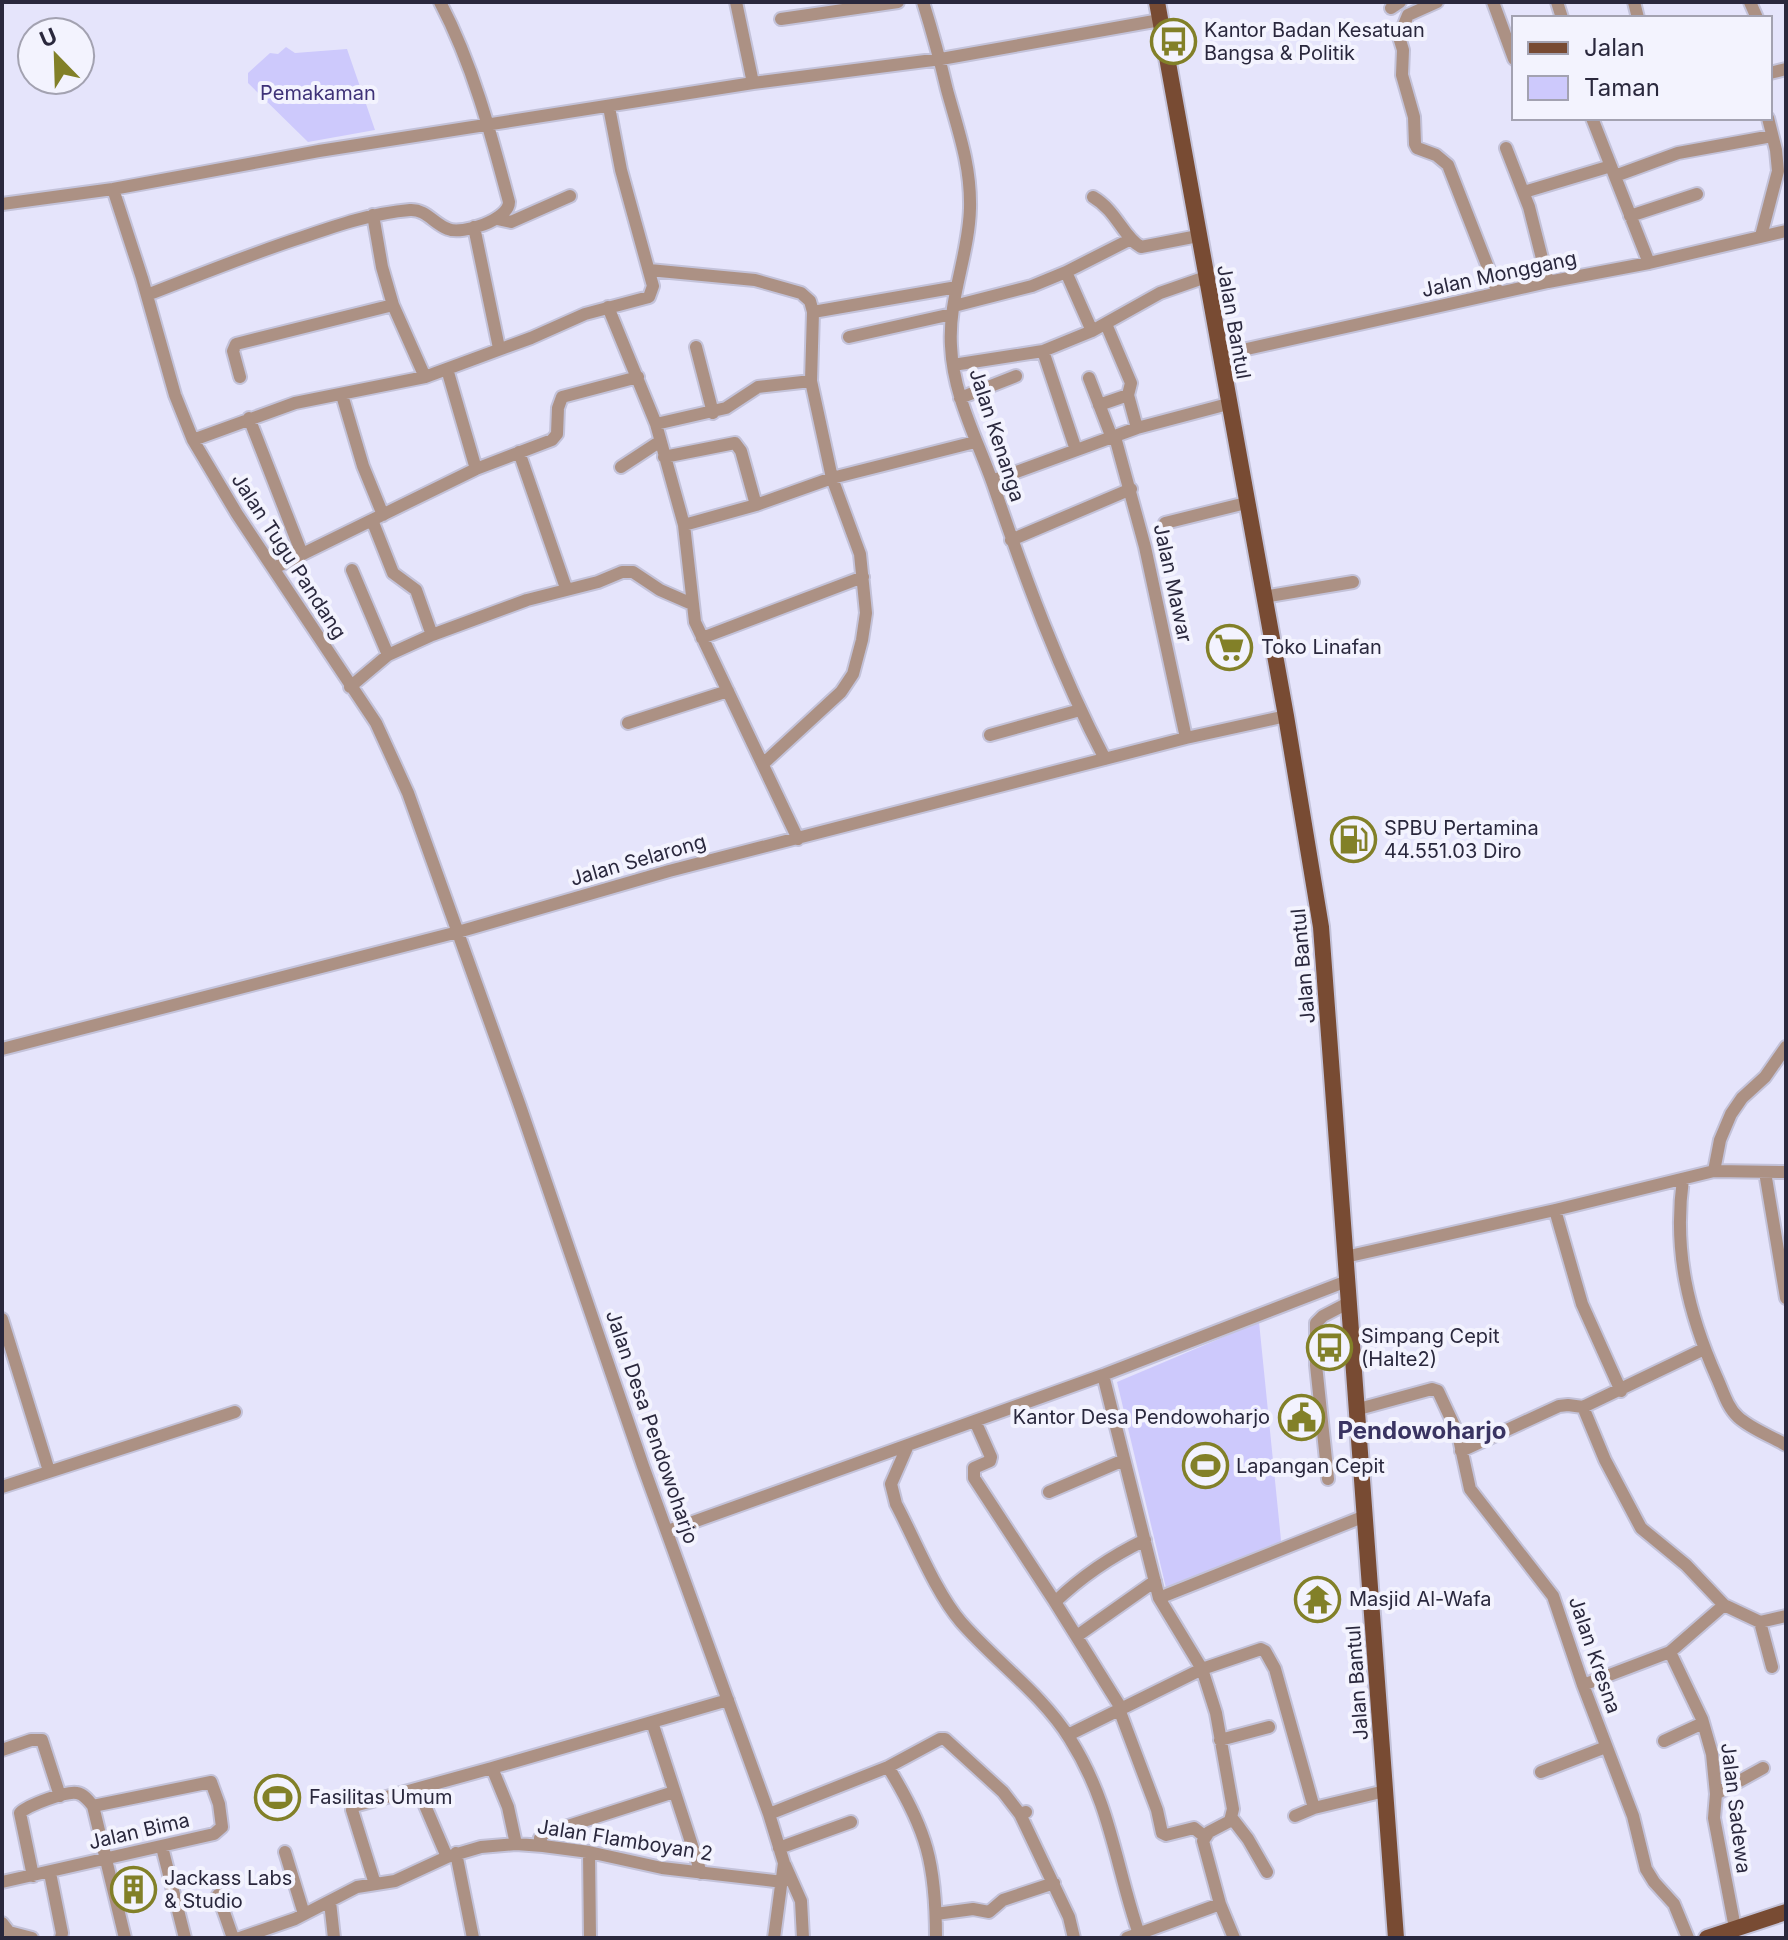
<svg xmlns="http://www.w3.org/2000/svg" width="1788" height="1940" font-family="Inter,sans-serif">
  <style>
    .green { fill: #cdc9fc }
    .lines { fill: none; stroke-linecap: round; stroke-linejoin: round }
    .minor-casing { stroke: #c3c2d9; stroke-width: 16 }
    .major-casing { stroke: #c3c2d9; stroke-width: 20 }
    .minor { stroke: #ac9184; stroke-width: 12 }
    .major { stroke: #784b33; stroke-width: 16 }
    .labels { text-anchor: middle; dominant-baseline: central; stroke-width: 8; stroke-linejoin: round; paint-order: stroke }
    .poi-label { font-size: 20px; fill: #2a283d; stroke: #f3f3fe; text-anchor: start }
    .park-label { font-size: 20px; fill: #3f3278; stroke: #f3f3fe }
    .street-label { font-size: 20px; fill: #2a283d; stroke: #f3f3fe }
    .quarter-label { font-size: 24px; font-weight: bold; fill: #3a3462; stroke: #f3f3fe }
  </style>
  <rect width="100%" height="100%" fill="#e5e4fb"/>
  <path class="green" d="M 286,47 L 295,53 L 347,49 L 375,130 L 308,142 L 248,83 L 248,73 L 270,53 L 278,54 Z
    M 1259,1322 L 1282,1550 L 1167,1592 L 1117,1382 Z"/>
  <g class="lines">
    <defs>
      <path id="minor" d="M 736,2 L 753,83
        M 923,2 C 932,31 940,60 947,90 C 958,130 971,165 970,208 C 969,255 948,299 951,346 C 953,395 977,439 993,484 C 1025,578 1059,671 1105,759
        M 1437,2 L 1408,15 L 1399,37 L 1403,50 L 1402,75 L 1414,117 L 1415,144 L 1417,148 L 1436,155 L 1448,165 L 1498,293
        M 1493,2 L 1514,59
        M 1557,2 L 1562,18
        M 1634,2 L 1638,18
        M 1750,2 L 1757,18
        M 1391,8 L 1400,2
        M 781,19 L 898,2
        M 1770,73 L 1786,69
        M 1592,118 L 1649,263
        M 1506,148 L 1529,207 L 1548,282
        M 1615,176 L 1678,153 L 1772,136
        M 113,189 L 142,278 L 175,395 L 193,440 L 237,514 L 376,723 L 408,793 L 520,1106 L 643,1466 L 769,1814 L 784,1863 L 774,1938
        M 1524,192 L 1611,166
        M 1093,197 C 1117,211 1123,237 1141,247 L 1198,236
        M 2,204 L 113,189 L 319,151 L 753,83 L 941,59 L 1160,20
        M 373,215 L 382,267 L 393,305 L 425,377
        M 1630,216 L 1697,194
        M 497,219 L 511,222 L 570,196
        M 474,227 L 499,348
        M 1761,236 L 1778,171 L 1776,150 L 1768,118
        M 649,270 L 755,280 L 801,293 L 810,301 L 813,312 L 811,381 L 832,478 L 860,554 L 866,613 L 862,640 L 853,674 L 841,692 L 764,763
        M 1066,272 L 1092,331
        M 147,295 C 199,275 250,254 303,237 C 338,225 373,213 410,210 C 426,209 434,224 448,229 C 462,235 509,220 509,202 C 491,134 473,65 440,2
        M 954,306 L 1032,286 L 1066,272 L 1131,239
        M 608,307 L 656,424 L 684,525 L 695,622 L 798,839
        M 813,312 L 957,287
        M 1106,324 L 1131,383 L 1128,395 L 1137,428
        M 849,337 L 952,314
        M 696,347 L 713,413
        M 1043,351 L 1076,450
        M 1220,355 L 1548,282 L 1649,263 L 1786,231
        M 953,365 L 1043,351 L 1092,331 L 1160,293 L 1206,277
        M 447,369 L 476,469
        M 240,377 L 233,351 L 236,344 L 393,305
        M 1089,378 L 1112,438
        M 342,395 L 363,466 L 383,515
        M 960,398 L 1016,376
        M 1099,405 L 1128,395
        M 249,418 L 302,554
        M 656,424 L 726,408 L 758,387 L 811,381
        M 1115,437 L 1145,547 L 1186,738
        M 193,440 L 295,403 L 425,377 L 531,338 L 585,314 L 649,297 L 653,286 L 621,170 L 609,107
        M 519,452 L 566,588
        M 664,457 L 735,443 L 741,451 L 756,505
        M 621,467 L 659,442
        M 992,481 L 1137,428 L 1228,404
        M 372,520 L 393,573 L 416,590 L 432,635
        M 1165,523 L 1246,503
        M 684,525 L 756,505 L 832,478 L 975,442
        M 1011,540 L 1131,489
        M 274,568 L 476,469 L 552,440 L 557,434 L 558,408 L 562,397 L 638,377
        M 352,570 L 388,655
        M 1263,597 L 1353,582
        M 702,638 L 863,577
        M 350,687 L 388,655 L 432,635 L 527,600 L 598,582 L 622,572 L 633,572 L 660,590 L 692,604
        M 628,723 L 728,691
        M 990,735 L 1080,710
        M 2,1049 L 458,932 L 669,871 L 1186,738 L 1286,716
        M 1714,1171 L 1720,1140 L 1731,1114 L 1742,1098 L 1765,1077 L 1786,1047
        M 1765,1172 L 1786,1298
        M 1683,1179 C 1673,1250 1688,1313 1717,1378 C 1723,1391 1727,1407 1738,1417 C 1751,1429 1771,1436 1786,1445
        M 1555,1210 L 1582,1304 L 1621,1391
        M 1345,1257 L 1555,1210 L 1714,1171 L 1786,1172
        M 2,1319 L 49,1471
        M 1103,1375 L 1159,1598 L 1202,1669 L 1216,1713 L 1233,1809 L 1230,1821 L 1209,1832 L 1203,1841 L 1220,1904 L 1234,1938
        M 1583,1407 L 1605,1460 L 1641,1528 L 1686,1565 L 1724,1605 L 1760,1622 L 1786,1616
        M 1583,1407 L 1704,1349
        M 1355,1410 L 1432,1389 L 1438,1391 L 1458,1434 L 1470,1489 L 1553,1596 L 1583,1685 L 1633,1816 L 1646,1869 L 1654,1882 L 1674,1904 L 1688,1938
        M 975,1421 L 991,1457 L 990,1461 L 974,1468 L 974,1478 L 1055,1602
        M 908,1445 L 891,1484 L 896,1504 C 915,1540 936,1593 961,1622 C 996,1662 1042,1694 1070,1739 C 1111,1804 1115,1864 1139,1934
        M 1461,1451 L 1559,1406 L 1568,1405 L 1583,1407
        M 1328,1479 L 1316,1365 L 1316,1323 L 1323,1316 L 1348,1303
        M 2,1487 L 235,1412
        M 1049,1492 L 1124,1460
        M 668,1531 L 1103,1375 L 1347,1281
        M 1159,1598 L 1365,1516
        M 1760,1622 L 1772,1667
        M 1077,1636 L 1155,1581
        M 1670,1652 L 1702,1719 L 1712,1754 L 1716,1794 L 1714,1818 L 1735,1928
        M 1583,1685 L 1670,1652 L 1724,1605
        M 1121,1708 L 1055,1602 C 1081,1577 1112,1556 1145,1540
        M 1119,1709 L 1157,1810 L 1162,1833 L 1166,1835 L 1194,1828 L 1204,1836
        M 652,1722 L 701,1873
        M 1068,1735 L 1202,1669 L 1261,1649 L 1265,1651 L 1275,1669 L 1314,1808
        M 1220,1740 L 1269,1727
        M 1664,1741 L 1703,1723
        M 2,1750 L 31,1740 L 42,1740 L 60,1796
        M 888,1767 C 927,1830 936,1864 936,1938
        M 1541,1772 L 1606,1747
        M 418,1789 L 447,1857
        M 1716,1794 L 1763,1768
        M 769,1814 L 888,1767 L 940,1739 L 945,1739 L 1003,1792 L 1020,1814 L 1026,1812
        M 1020,1814 L 1069,1917 L 1074,1938
        M 1295,1816 L 1314,1808 L 1385,1791
        M 1231,1817 L 1248,1839 L 1267,1872
        M 516,1844 L 508,1807 L 492,1768 L 728,1700
        M 543,1846 L 540,1838 L 543,1834 L 674,1792
        M 162,1847 L 185,1938
        M 779,1848 L 851,1822
        M 285,1852 L 304,1914
        M 589,1852 L 590,1938
        M 456,1853 L 473,1938
        M 785,1865 L 801,1901 L 803,1938
        M 50,1873 L 62,1933 L 61,1938
        M 33,1876 L 20,1813 C 28,1805 66,1791 77,1793 C 84,1794 89,1801 93,1806 L 125,1938
        M 2,1882 L 214,1834 L 222,1827 L 219,1804 L 211,1782 L 93,1806
        M 375,1884 L 352,1810 L 354,1806 L 492,1768
        M 218,1895 L 233,1938
        M 330,1902 L 334,1938
        M 936,1914 L 973,1909 L 989,1912 L 1003,1900 L 1054,1883
        M 2,1923 L 9,1932 L 32,1938
        M 240,1938 L 295,1919 L 357,1887 L 395,1881 L 447,1857 L 481,1847 L 516,1844 L 543,1846 L 589,1852 L 662,1868 L 783,1882
        M 1127,1938 L 1220,1904"/>
      <path id="major" d="M 1157,2 L 1286,716 L 1321,927 L 1396,1938
        M 1707,1938 L 1786,1912"/>
    </defs>
    <use href="#minor" class="minor-casing"/>
    <use href="#major" class="major-casing"/>
    <use href="#minor" class="minor"/>
    <use href="#major" class="major"/>
  </g>
  <defs>
    <symbol id="bus-ring" viewBox="-11 -11 22 22"><circle r="9.5" fill="#f3f3fe" stroke="#828028" stroke-width="1.5"/><path d="M-5-6H5V4H4V6H2V4H-2V6H-4V4H-5ZM-3.5-4V0h7V-4ZM-3.5 1.2v1.5H-2V1.2ZM2 1.2v1.5H3.5V1.2Z" fill="#828028"/></symbol>
    <symbol id="supermarket-ring" viewBox="-11 -11 22 22"><circle r="9.5" fill="#f3f3fe" stroke="#828028" stroke-width="1.5"/><path d="M-6-5.5h2.5l.6 2H6L4.5 2H-2.5L-4.4-4H-6ZM-1.5 3.2a1.3 1.3 0 1 0 .1 0ZM3 3.2a1.3 1.3 0 1 0 .1 0Z" fill="#828028"/></symbol>
    <symbol id="fuel-ring" viewBox="-11 -11 22 22"><circle r="9.5" fill="#f3f3fe" stroke="#828028" stroke-width="1.5"/><path d="M-5.5-6h7V0h2V4h1.3V-2.5L3-4.5l.8-.8L6-3V5H2.5V1h-1V6h-7ZM-4.2-4.7v3.2H.2V-4.7Z" fill="#828028"/></symbol>
    <symbol id="civic-ring" viewBox="-11 -11 22 22"><circle r="9.5" fill="#f3f3fe" stroke="#828028" stroke-width="1.5"/><path d="M-.6-6.5H3V-4.5H.6V-3L4-1V1h2V6H-6V1h2V-1L-.6-3ZM-1.2 2.5V6h2.4V2.5Z" fill="#828028"/></symbol>
    <symbol id="stadium-ring" viewBox="-11 -11 22 22"><circle r="9.5" fill="#f3f3fe" stroke="#828028" stroke-width="1.5"/><path d="M0-5a6.5 5 0 1 0 0 10a6.5 5 0 1 0 0-10ZM-3.5-1.8h7v3.6h-7Z" fill="#828028"/></symbol>
    <symbol id="temple-ring" viewBox="-11 -11 22 22"><circle r="9.5" fill="#f3f3fe" stroke="#828028" stroke-width="1.5"/><path d="M0-6L5-2H3V0L6.5 2.5H4V6H1.5V3h-3V6H-4V2.5H-6.5L-3 0V-2H-5Z" fill="#828028"/></symbol>
    <symbol id="building-ring" viewBox="-11 -11 22 22"><circle r="9.5" fill="#f3f3fe" stroke="#828028" stroke-width="1.5"/><path d="M-4-6H4V6H1V3H-1V6H-4ZM-2.5-4.3h1.7v1.8h-1.7ZM.8-4.3h1.7v1.8H.8ZM-2.5-1h1.7V.8h-1.7ZM.8-1h1.7V.8H.8Z" fill="#828028"/></symbol>
  </defs>
  <g fill-rule="evenodd">
    <use href="#bus-ring" x="1148" y="16" width="51" height="51"/>
    <use href="#supermarket-ring" x="1204" y="622" width="51" height="51"/>
    <use href="#fuel-ring" x="1328" y="814" width="51" height="51"/>
    <use href="#bus-ring" x="1304" y="1322" width="51" height="51"/>
    <use href="#civic-ring" x="1276" y="1392" width="51" height="51"/>
    <use href="#stadium-ring" x="1180" y="1440" width="51" height="51"/>
    <use href="#temple-ring" x="1292" y="1574" width="51" height="51"/>
    <use href="#stadium-ring" x="252" y="1772" width="51" height="51"/>
    <use href="#building-ring" x="108" y="1864" width="51" height="51"/>
  </g>
  <g class="labels">
    <g class="poi-label">
      <text x="1204" y="30">Kantor Badan Kesatuan<tspan x="1204" dy="23">Bangsa &amp; Politik</tspan></text>
      <text x="1261" y="647">Toko Linafan</text>
      <text x="1384" y="828">SPBU Pertamina<tspan x="1384" dy="23">44.551.03 Diro</tspan></text>
      <text x="1361" y="1336">Simpang Cepit<tspan x="1361" dy="23">(Halte2)</tspan></text>
      <text x="1270" y="1417" text-anchor="end">Kantor Desa Pendowoharjo</text>
      <text x="1236" y="1466">Lapangan Cepit</text>
      <text x="1349" y="1599">Masjid Al-Wafa</text>
      <text x="309" y="1797">Fasilitas Umum</text>
      <text x="164" y="1878">Jackass Labs<tspan x="164" dy="23">&amp; Studio</tspan></text>
    </g>
    <g class="park-label">
      <text x="318" y="93">Pemakaman</text>
    </g>
    <g class="street-label">
      <text transform="translate(1499 274) rotate(-12)">Jalan Monggang</text>
      <text transform="translate(1234 322) rotate(80)">Jalan Bantul</text>
      <text transform="translate(997 435) rotate(72)">Jalan Kenanga</text>
      <text transform="translate(289 556) rotate(57)">Jalan Tugu Pandang</text>
      <text transform="translate(1173 583) rotate(78)">Jalan Mawar</text>
      <text transform="translate(638 860) rotate(-16)">Jalan Selarong</text>
      <text transform="translate(1303 966) rotate(-95)">Jalan Bantul</text>
      <text transform="translate(652 1427) rotate(71)">Jalan Desa Pendowoharjo</text>
      <text transform="translate(1595 1655) rotate(71)">Jalan Kresna</text>
      <text transform="translate(1357 1683) rotate(-94)">Jalan Bantul</text>
      <text transform="translate(1736 1808) rotate(83)">Jalan Sadewa</text>
      <text transform="translate(139 1831) rotate(-13)">Jalan Bima</text>
      <text transform="translate(625 1840) rotate(9)">Jalan Flamboyan 2</text>
    </g>
    <g class="quarter-label">
      <text x="1422" y="1430">Pendowoharjo</text>
    </g>
  </g>
  <rect width="1788" height="1940" fill="none" stroke="#2a283d" stroke-width="8"/>
  <rect x="1512" y="16" width="260" height="104" fill="#f3f3fe" stroke="#a3a2b1" stroke-width="2"/>
  <rect x="1528" y="42" width="40" height="12" fill="#784b33" stroke="#a3a2b1" stroke-width="2"/>
  <text x="1584" y="56" font-size="24" fill="#2a283d">Jalan</text>
  <rect x="1528" y="76" width="40" height="24" fill="#cdc9fc" stroke="#a3a2b1" stroke-width="2"/>
  <text x="1584" y="96" font-size="24" fill="#2a283d">Taman</text>
  <g transform="translate(56 56) rotate(337)"><circle r="38" fill="#f3f3fe" stroke="#a3a2b1" stroke-width="2"/>
  <path d="M0-6L14 30L0 20L-14 30Z" fill="#828028"/>
  <text y="-12" font-size="22" font-weight="bold" text-anchor="middle" fill="#2a283d">U</text>
  </g>
</svg>
